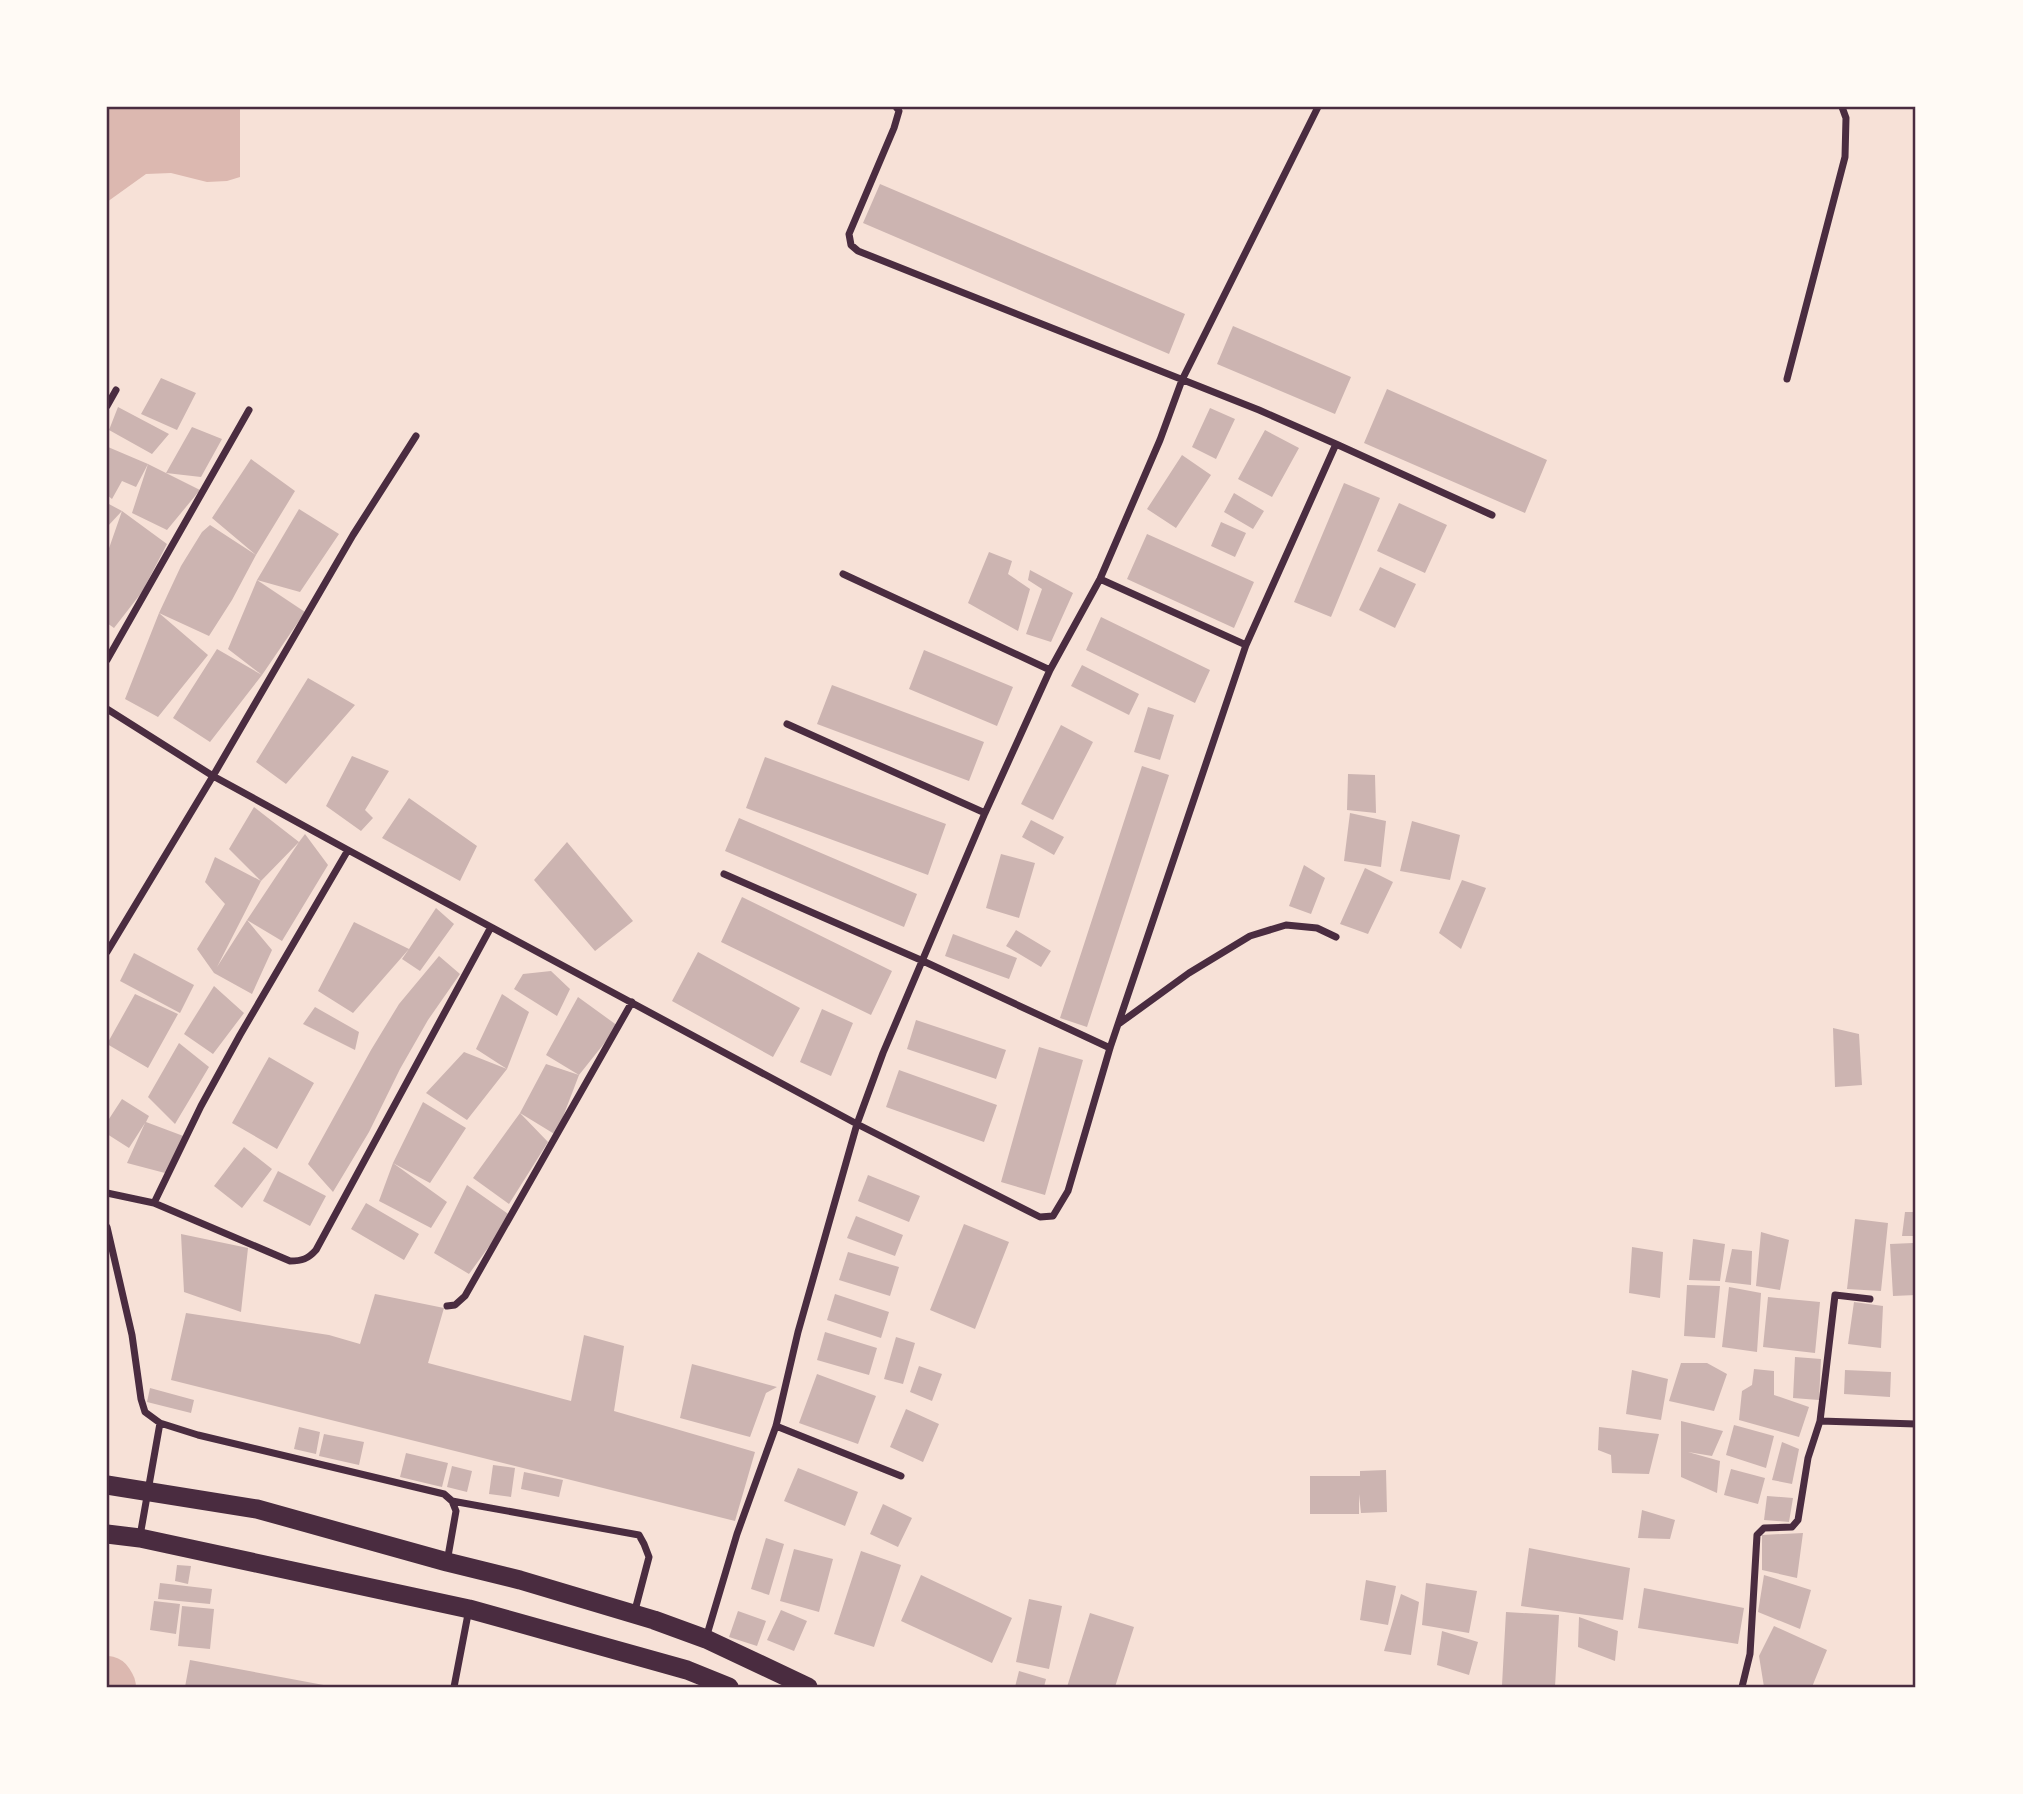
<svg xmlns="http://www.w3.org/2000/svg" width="2023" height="1794" font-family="Jost,sans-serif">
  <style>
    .water { fill: #dcb8b0 }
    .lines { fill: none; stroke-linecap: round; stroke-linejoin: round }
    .river { stroke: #dcb8b0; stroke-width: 52 }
    .building { fill: #ccb4b1 }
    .minor { stroke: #4a2c40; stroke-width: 7 }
    .trunk { stroke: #4a2c40; stroke-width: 19 }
    .neatline { fill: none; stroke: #4a2c40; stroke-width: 2.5 }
  </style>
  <rect width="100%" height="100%" fill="#f7e1d7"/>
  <path class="water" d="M 107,107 L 240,107 L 240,177 L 227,181 L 207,182 L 171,173 L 146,174 L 107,202 Z"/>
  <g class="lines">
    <path class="river" d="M 107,1682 L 110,1687"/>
  </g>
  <path class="building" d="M 880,184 L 1185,314 L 1169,354 L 863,223 Z
    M 1233,326 L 1351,377 L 1335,414 L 1217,364 Z
    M 161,378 L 196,393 L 177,430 L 141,414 Z
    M 1387,389 L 1547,460 L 1525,513 L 1364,443 Z
    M 118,407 L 169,434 L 152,454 L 109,430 Z
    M 1210,408 L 1235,419 L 1216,459 L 1192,447 Z
    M 192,427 L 222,439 L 201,477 L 166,473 L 200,490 L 167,530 L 132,513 L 148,464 L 136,487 L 122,481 L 112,499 L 107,495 L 108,447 L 148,464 L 166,473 Z
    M 1265,430 L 1299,448 L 1272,497 L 1238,479 Z
    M 1182,455 L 1211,475 L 1176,528 L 1147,509 Z
    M 251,459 L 295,491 L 256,555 L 232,600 L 209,636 L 159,613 L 208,655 L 158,717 L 125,699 L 159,613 L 181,566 L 202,532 L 210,525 L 256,555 L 212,518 Z
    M 1344,483 L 1380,498 L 1331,617 L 1294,602 Z
    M 1234,493 L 1264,511 L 1253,529 L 1224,512 Z
    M 107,503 L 122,511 L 167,544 L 142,592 L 114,628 L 107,623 L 107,554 L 122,511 L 107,527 Z
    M 1399,503 L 1447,525 L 1425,573 L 1377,551 Z
    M 299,509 L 339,534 L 300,592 L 257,580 Z
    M 1221,522 L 1246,533 L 1235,557 L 1211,546 Z
    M 1147,534 L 1254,582 L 1234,628 L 1127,579 Z
    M 989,552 L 1012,561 L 1008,574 L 1030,589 L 1018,631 L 968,603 Z
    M 1380,567 L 1416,584 L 1395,628 L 1359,610 Z
    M 1030,570 L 1073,593 L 1051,642 L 1026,634 L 1042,589 L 1028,580 Z
    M 257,580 L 305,612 L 262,675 L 228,649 Z
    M 1101,617 L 1210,670 L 1195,703 L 1086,650 Z
    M 217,649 L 262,675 L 210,742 L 173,718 Z
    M 924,650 L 1013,687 L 997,726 L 909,689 Z
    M 1082,665 L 1139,694 L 1129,715 L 1071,686 Z
    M 308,678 L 355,705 L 286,784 L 256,762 Z
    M 832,685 L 984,742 L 969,781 L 817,724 Z
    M 1148,707 L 1174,715 L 1160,760 L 1134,752 Z
    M 1061,725 L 1093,742 L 1053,820 L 1021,804 Z
    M 352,756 L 389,771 L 365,810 L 373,818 L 361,831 L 326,806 Z
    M 765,757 L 946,824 L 928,875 L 746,808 Z
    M 1142,766 L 1169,775 L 1087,1027 L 1060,1018 Z
    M 1348,774 L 1375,775 L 1376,813 L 1347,810 Z
    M 409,798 L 477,846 L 460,881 L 382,838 Z
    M 254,807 L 299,842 L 305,834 L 328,865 L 282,941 L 247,920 L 299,842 L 261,881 L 217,967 L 247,920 L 272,950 L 252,994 L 214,973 L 197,949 L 225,904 L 205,882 L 215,857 L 261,881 L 229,849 Z
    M 1350,813 L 1386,821 L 1381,867 L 1344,861 Z
    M 739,818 L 917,894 L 904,927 L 725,851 Z
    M 1031,820 L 1064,837 L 1054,855 L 1022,837 Z
    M 1412,821 L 1460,835 L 1450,880 L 1400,871 Z
    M 567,842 L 633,921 L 595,951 L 534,880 Z
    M 1001,854 L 1035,863 L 1019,918 L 986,908 Z
    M 1304,865 L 1325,878 L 1311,914 L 1289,906 Z
    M 1365,868 L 1393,882 L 1368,934 L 1340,924 Z
    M 1462,880 L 1486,888 L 1461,949 L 1439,933 Z
    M 742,897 L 892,971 L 871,1015 L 721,942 Z
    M 436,908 L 454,924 L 420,971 L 402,959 L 409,949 L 353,1013 L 318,991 L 354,922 L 409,949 Z
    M 1016,930 L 1051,951 L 1041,967 L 1006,946 Z
    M 953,934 L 1017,958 L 1009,979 L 945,956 Z
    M 698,952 L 800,1008 L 773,1057 L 672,1001 Z
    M 134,953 L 194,985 L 180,1013 L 120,981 Z
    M 439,956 L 460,974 L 428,1020 L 400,1069 L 369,1132 L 333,1192 L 308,1164 L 371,1050 L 399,1004 Z
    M 551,971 L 570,989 L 557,1016 L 514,989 L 523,974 Z
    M 214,986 L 244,1013 L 213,1054 L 184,1034 Z
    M 135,994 L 178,1014 L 148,1068 L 107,1044 Z
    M 502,994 L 529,1012 L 507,1069 L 467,1120 L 426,1093 L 464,1052 L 507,1069 L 476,1049 Z
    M 578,997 L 618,1026 L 579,1075 L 546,1055 Z
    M 315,1007 L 359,1032 L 355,1050 L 303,1024 Z
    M 822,1009 L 853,1023 L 831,1076 L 800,1062 Z
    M 916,1020 L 1006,1050 L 996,1079 L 907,1049 Z
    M 1833,1028 L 1859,1034 L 1862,1085 L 1835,1087 Z
    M 179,1043 L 209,1067 L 175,1124 L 148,1097 Z
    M 1039,1047 L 1083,1060 L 1045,1195 L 1001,1182 Z
    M 269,1057 L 314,1083 L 277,1149 L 232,1123 Z
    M 546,1064 L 579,1075 L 556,1135 L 520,1113 Z
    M 899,1070 L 997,1105 L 984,1142 L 886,1107 Z
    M 122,1099 L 149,1116 L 146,1122 L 186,1137 L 165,1173 L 127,1163 L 145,1123 L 129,1148 L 107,1134 L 107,1122 Z
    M 423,1102 L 466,1128 L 430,1183 L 393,1163 L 447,1202 L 431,1228 L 379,1201 L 393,1163 Z
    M 520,1113 L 548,1142 L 509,1204 L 473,1178 Z
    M 244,1147 L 272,1169 L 242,1208 L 214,1186 Z
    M 278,1171 L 326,1196 L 310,1226 L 263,1201 Z
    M 868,1175 L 920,1196 L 909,1222 L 858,1201 Z
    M 467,1185 L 511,1216 L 469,1274 L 434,1253 Z
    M 366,1203 L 419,1234 L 404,1260 L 351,1229 Z
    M 1905,1212 L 1916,1212 L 1916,1236 L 1902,1236 Z
    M 856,1216 L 903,1235 L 895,1256 L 847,1238 Z
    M 1855,1219 L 1888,1223 L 1881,1291 L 1847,1289 Z
    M 964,1224 L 1009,1242 L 975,1329 L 930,1310 Z
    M 1761,1232 L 1789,1240 L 1780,1290 L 1756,1286 Z
    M 181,1234 L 248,1248 L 241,1312 L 184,1292 Z
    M 1693,1239 L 1725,1244 L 1720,1281 L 1689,1280 Z
    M 1913,1243 L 1916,1243 L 1916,1295 L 1893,1296 L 1890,1244 Z
    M 1632,1247 L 1663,1252 L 1660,1298 L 1629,1293 Z
    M 1732,1249 L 1752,1251 L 1751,1285 L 1725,1282 Z
    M 848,1252 L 899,1267 L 890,1296 L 839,1280 Z
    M 1687,1285 L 1720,1286 L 1715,1338 L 1684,1336 Z
    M 1729,1287 L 1761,1293 L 1757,1352 L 1722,1347 Z
    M 375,1294 L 444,1308 L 428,1363 L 571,1401 L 584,1335 L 624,1346 L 614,1411 L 755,1452 L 735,1521 L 171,1380 L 186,1313 L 329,1335 L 360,1344 Z
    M 835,1294 L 889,1312 L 881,1338 L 827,1320 Z
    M 1768,1297 L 1820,1302 L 1815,1353 L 1763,1347 Z
    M 1854,1302 L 1883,1306 L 1881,1348 L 1848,1344 Z
    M 825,1332 L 877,1348 L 869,1375 L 817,1360 Z
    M 896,1337 L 915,1343 L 903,1384 L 884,1379 Z
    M 1795,1357 L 1821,1359 L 1819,1400 L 1793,1398 Z
    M 1681,1363 L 1707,1363 L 1727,1374 L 1714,1411 L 1669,1401 Z
    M 692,1364 L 777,1387 L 766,1393 L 750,1437 L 680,1418 Z
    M 919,1366 L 942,1374 L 932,1401 L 910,1392 Z
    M 1754,1369 L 1774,1371 L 1774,1395 L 1809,1407 L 1799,1437 L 1739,1420 L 1742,1391 L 1752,1385 Z
    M 1632,1370 L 1668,1379 L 1661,1420 L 1626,1414 Z
    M 1845,1370 L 1891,1372 L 1890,1397 L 1844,1394 Z
    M 817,1374 L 876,1396 L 858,1444 L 799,1423 Z
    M 150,1388 L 194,1400 L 191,1413 L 147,1402 Z
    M 906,1409 L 939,1424 L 923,1462 L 890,1447 Z
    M 1681,1421 L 1723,1431 L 1712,1456 L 1688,1452 L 1720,1461 L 1717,1493 L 1681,1477 Z
    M 1734,1425 L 1774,1436 L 1766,1468 L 1726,1455 Z
    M 299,1427 L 320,1432 L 316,1454 L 294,1449 Z
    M 1599,1427 L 1659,1434 L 1649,1474 L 1612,1473 L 1611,1455 L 1598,1450 Z
    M 324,1434 L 364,1442 L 359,1465 L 319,1456 Z
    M 1782,1442 L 1799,1449 L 1792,1484 L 1772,1480 Z
    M 406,1453 L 448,1463 L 442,1487 L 400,1477 Z
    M 493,1465 L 515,1468 L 511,1497 L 489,1494 Z
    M 452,1466 L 472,1471 L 467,1492 L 447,1487 Z
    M 798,1468 L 858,1492 L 845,1526 L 784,1501 Z
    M 1731,1469 L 1765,1478 L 1758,1504 L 1724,1495 Z
    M 1386,1470 L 1387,1512 L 1361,1513 L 1359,1494 L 1359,1514 L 1310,1514 L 1310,1476 L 1360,1476 L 1360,1471 Z
    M 524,1472 L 563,1480 L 559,1497 L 521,1489 Z
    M 1767,1496 L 1793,1498 L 1789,1522 L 1764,1520 Z
    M 883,1504 L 912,1518 L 898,1547 L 870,1534 Z
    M 1642,1510 L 1675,1520 L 1670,1539 L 1638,1538 Z
    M 1803,1533 L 1797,1578 L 1762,1570 L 1762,1535 Z
    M 766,1538 L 784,1544 L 769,1595 L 751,1589 Z
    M 1529,1548 L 1630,1568 L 1623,1620 L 1521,1606 Z
    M 794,1549 L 833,1559 L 819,1612 L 780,1601 Z
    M 861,1551 L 901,1565 L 874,1647 L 834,1634 Z
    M 177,1565 L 191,1566 L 188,1584 L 175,1581 Z
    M 921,1575 L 1012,1618 L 992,1663 L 901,1621 Z
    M 1764,1575 L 1811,1590 L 1800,1629 L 1758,1612 Z
    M 1366,1580 L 1396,1586 L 1388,1625 L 1360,1620 Z
    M 160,1583 L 212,1589 L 210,1604 L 158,1599 Z
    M 1426,1583 L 1477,1591 L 1469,1633 L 1422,1625 Z
    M 1644,1588 L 1744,1608 L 1738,1644 L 1638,1628 Z
    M 1401,1594 L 1419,1602 L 1411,1655 L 1384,1651 Z
    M 1029,1599 L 1062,1606 L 1049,1669 L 1016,1662 Z
    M 154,1601 L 180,1604 L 176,1634 L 150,1630 Z
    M 182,1606 L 214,1609 L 210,1649 L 178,1646 Z
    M 781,1610 L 807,1621 L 794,1651 L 767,1640 Z
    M 738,1611 L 766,1621 L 757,1646 L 729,1637 Z
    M 1506,1612 L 1559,1615 L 1555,1687 L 1502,1685 Z
    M 1090,1613 L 1134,1627 L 1115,1687 L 1067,1687 Z
    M 1579,1617 L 1618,1631 L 1615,1661 L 1578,1647 Z
    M 1774,1626 L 1827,1650 L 1812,1687 L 1764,1687 L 1759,1656 Z
    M 1442,1631 L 1478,1642 L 1469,1675 L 1437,1665 Z
    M 190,1660 L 329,1686 L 329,1687 L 185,1687 Z
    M 1019,1671 L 1046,1679 L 1044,1687 L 1015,1687 Z"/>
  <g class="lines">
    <path class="minor" d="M 1787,379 L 1845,157 L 1846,118 L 1842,107
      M 107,406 L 116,390
      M 1336,444 L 1492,515
      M 843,574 L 1050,670
      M 1100,579 L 1246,645
      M 107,660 L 249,410
      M 107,709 L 213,776 L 348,850 L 857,1124 L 1040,1217 L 1053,1216 L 1068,1191 L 1110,1048 L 1246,645 L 1336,444 L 1259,410 L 858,251 L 851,245 L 849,234 L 894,128 L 899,111 L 896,107
      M 787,724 L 985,813
      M 724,874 L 923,961 L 1110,1048
      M 107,952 L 213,776 L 353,535 L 416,436
      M 1120,1023 L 1189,973 L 1250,936 L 1286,925 L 1317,928 L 1336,937
      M 107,1193 L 154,1203 L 290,1261 C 302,1261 308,1259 316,1250 L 491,927
      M 154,1203 L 201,1106 L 240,1035 L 348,850
      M 107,1227 L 132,1335 L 141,1399 L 145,1412 L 160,1423 L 198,1435 L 444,1494 L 452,1501 L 456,1511 L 447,1562
      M 447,1306 L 455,1305 L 465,1296 L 632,1002
      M 1820,1421 L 1835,1295 L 1870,1299
      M 776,1426 L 901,1476
      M 452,1501 L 639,1535 L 644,1544 L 649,1557 L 634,1614
      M 140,1536 L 160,1423
      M 706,1638 L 737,1534 L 776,1426 L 798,1332 L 857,1124 L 883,1053 L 985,813 L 1050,670 L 1100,579 L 1160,440 L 1182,380 L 1318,107
      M 454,1687 L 469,1609
      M 1742,1687 L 1750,1654 L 1757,1535 L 1764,1528 L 1792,1527 L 1798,1520 L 1808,1458 L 1820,1421 L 1916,1424"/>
    <path class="trunk" d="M 107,1485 L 257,1509 L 447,1562 L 520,1580 L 654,1620 L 706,1639 L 808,1687
      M 107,1534 L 140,1538 L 469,1609 L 687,1670 L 729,1687"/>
  </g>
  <rect width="2023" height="1794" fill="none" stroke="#fffaf5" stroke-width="217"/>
  <rect x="108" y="108" width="1806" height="1578" class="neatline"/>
</svg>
